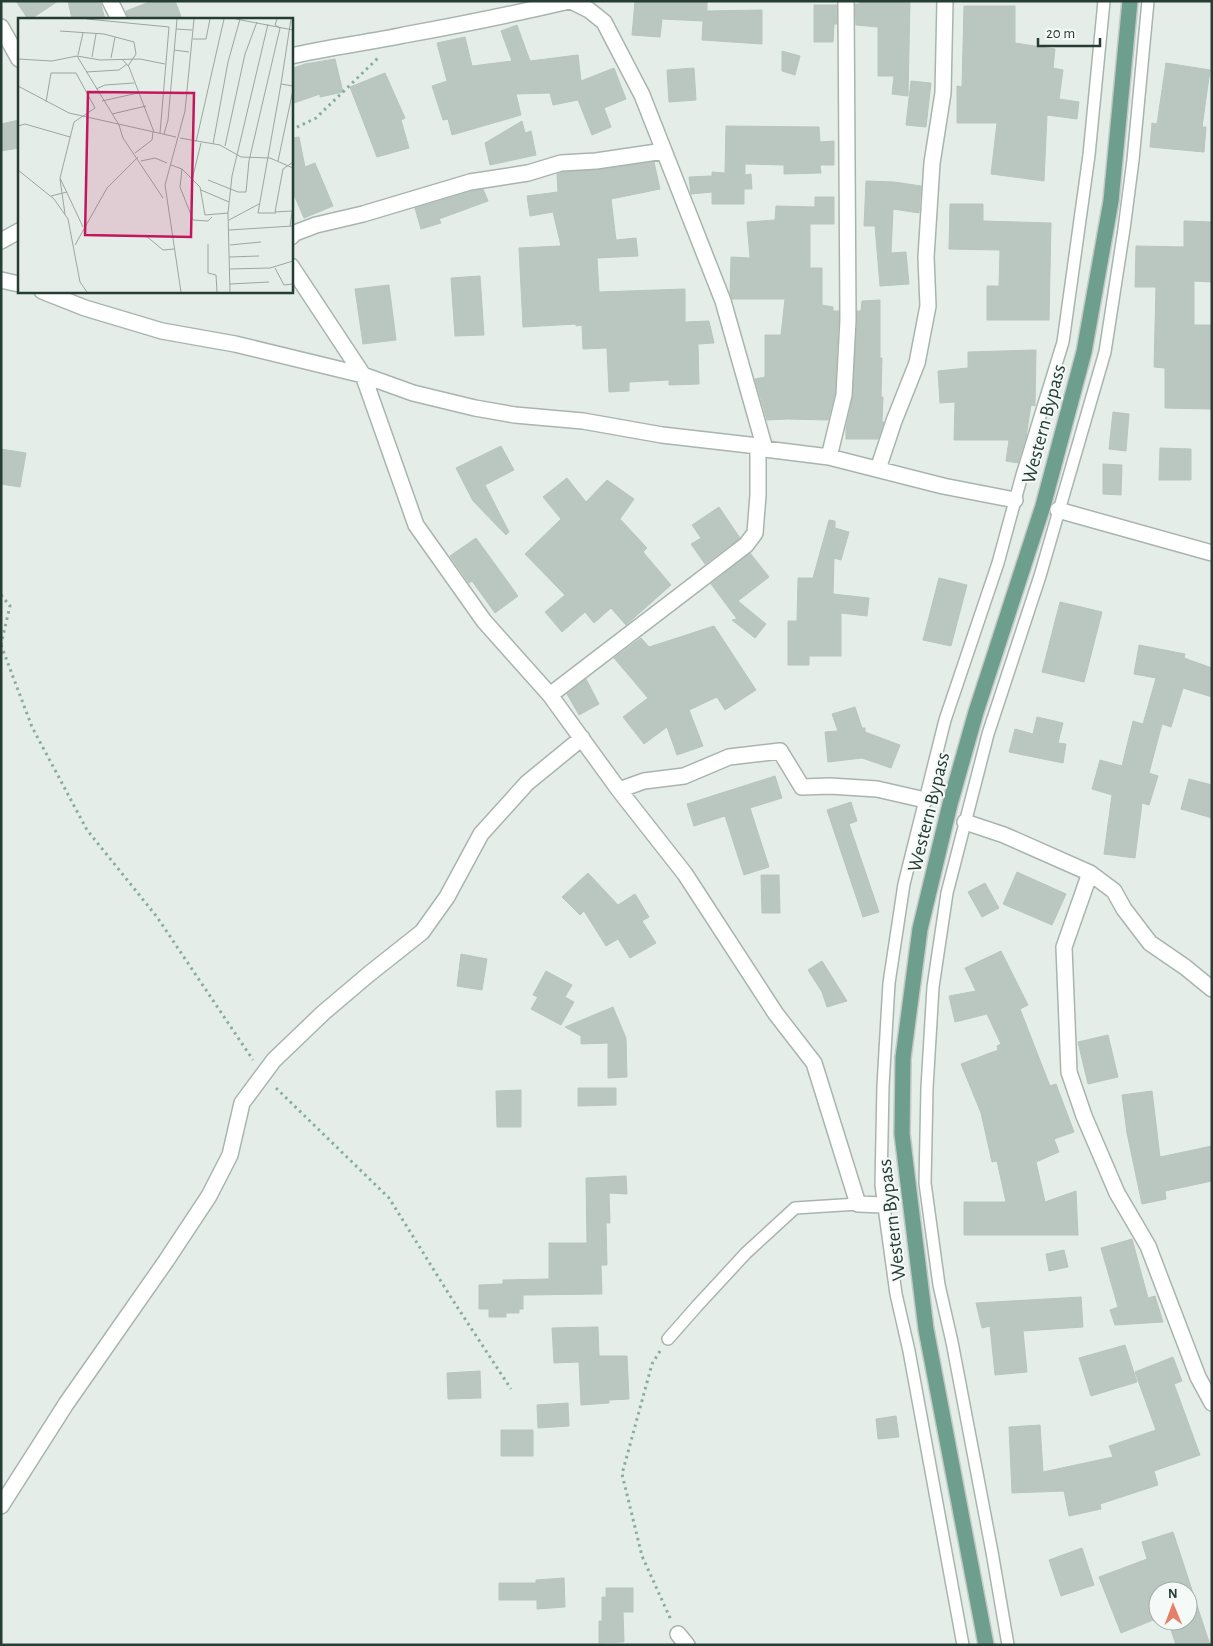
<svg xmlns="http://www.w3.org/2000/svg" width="1213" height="1646" font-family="'Alegreya Sans',sans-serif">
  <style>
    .building { fill: #bac7c1; stroke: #b8c6bf }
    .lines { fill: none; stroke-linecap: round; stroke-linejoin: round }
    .lane-casing { stroke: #a8b5af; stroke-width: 14 }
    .street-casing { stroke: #a8b5af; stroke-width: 18 }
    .primary-casing { stroke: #c2c9c6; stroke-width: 18 }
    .path { stroke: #88ad9f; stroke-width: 3; stroke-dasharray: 2.5 4; stroke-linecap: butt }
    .lane { stroke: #fff; stroke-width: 11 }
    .street { stroke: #fff; stroke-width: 15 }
    .primary { stroke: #6e9e8e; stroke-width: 15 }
    .labels { text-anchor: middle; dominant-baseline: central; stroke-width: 4; stroke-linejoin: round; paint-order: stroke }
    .street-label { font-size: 20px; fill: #263d35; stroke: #f5f9f7 }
    .inset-road { fill: none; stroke: #99a7a1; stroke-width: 1 }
    .view { fill: #c2185b; fill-opacity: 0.15; stroke: #c2185b; stroke-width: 2.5 }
    .inset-edge { fill: none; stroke: #263d35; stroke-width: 2.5 }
  </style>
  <rect width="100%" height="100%" fill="#e5ede9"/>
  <path class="building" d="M 16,1 L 58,1 L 31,19 L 28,19 Z
    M 68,1 L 100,1 L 105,19 L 72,19 Z
    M 152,1 L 175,1 L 182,19 L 128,19 L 126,11 Z
    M 635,1 L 707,1 L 707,11 L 762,10 L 762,44 L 702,40 L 703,21 L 662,19 L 660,37 L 632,35 Z
    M 860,1 L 910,1 L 908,96 L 892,94 L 894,76 L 878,76 L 878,27 L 856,25 L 855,4 L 859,4 Z
    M 814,5 L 837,5 L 837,24 L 834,24 L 833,42 L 814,42 Z
    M 964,6 L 1015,6 L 1015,43 L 1055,49 L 1053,68 L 1063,70 L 1059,99 L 1079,102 L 1077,119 L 1047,115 L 1044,181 L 991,174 L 997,123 L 957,123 L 957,86 L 962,87 Z
    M 517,25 L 530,61 L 578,55 L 581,81 L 614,68 L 626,99 L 604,108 L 611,127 L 592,135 L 578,100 L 553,105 L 550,93 L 516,94 L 521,115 L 452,135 L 448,119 L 443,120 L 432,86 L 447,81 L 437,43 L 465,37 L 472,66 L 512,61 L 501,31 Z
    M 782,51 L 800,56 L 795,75 L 782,71 Z
    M 335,59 L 343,92 L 320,97 L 320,94 L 291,104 L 291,69 L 305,64 Z
    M 1166,63 L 1210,70 L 1202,127 L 1206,127 L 1204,152 L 1150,147 L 1152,123 L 1157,124 Z
    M 694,68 L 696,100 L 669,102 L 667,70 Z
    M 385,73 L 405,118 L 401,120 L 409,148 L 377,157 L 350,87 Z
    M 911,81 L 931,83 L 926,127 L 906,125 Z
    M 19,120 L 19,148 L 1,151 L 1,124 Z
    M 522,121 L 525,133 L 531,131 L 536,155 L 490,165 L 485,143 Z
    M 726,126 L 819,127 L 820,142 L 834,141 L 834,165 L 820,165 L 821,173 L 784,174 L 784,165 L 745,164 L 745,175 L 751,174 L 752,189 L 744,189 L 744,204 L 712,204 L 712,192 L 691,194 L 689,177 L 712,176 L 712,172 L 725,173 Z
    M 299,137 L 305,167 L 315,163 L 333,206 L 304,218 L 291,188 L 291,138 Z
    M 654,162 L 660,189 L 611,199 L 616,240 L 636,238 L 638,256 L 597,258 L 599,292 L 685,289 L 685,322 L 709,321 L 714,343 L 698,344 L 699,384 L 669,385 L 669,380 L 629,382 L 629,391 L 609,392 L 607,348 L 583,349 L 582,325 L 576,326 L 576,324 L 523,327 L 519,248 L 561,246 L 553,212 L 530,216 L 527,196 L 558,192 L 557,174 L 563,172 L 597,170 Z
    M 866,181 L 894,182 L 921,186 L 919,213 L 893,209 L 891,253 L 906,252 L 909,284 L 880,286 L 875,226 L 864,226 Z
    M 483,189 L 488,201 L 439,219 L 441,223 L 421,229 L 415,208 L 472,191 Z
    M 815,197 L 834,197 L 834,224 L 810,224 L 810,268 L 822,268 L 822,305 L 833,307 L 833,311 L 839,311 L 835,394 L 828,420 L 788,419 L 767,420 L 755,379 L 765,377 L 765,335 L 781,335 L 785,299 L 732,299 L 730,293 L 731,257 L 750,258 L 747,222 L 775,220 L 776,206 L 815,207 Z
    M 950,204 L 983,204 L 983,221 L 1051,223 L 1049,320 L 987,320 L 987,286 L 999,286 L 1000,250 L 949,249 Z
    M 1184,221 L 1212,222 L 1212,282 L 1194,281 L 1194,325 L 1212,325 L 1212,409 L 1165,408 L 1165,368 L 1154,367 L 1156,287 L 1135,287 L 1136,246 L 1184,247 Z
    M 480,276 L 484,335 L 455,336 L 451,278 Z
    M 389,285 L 396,340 L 363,344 L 355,289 Z
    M 880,300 L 880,358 L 882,358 L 881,397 L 883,397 L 882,422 L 884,422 L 878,439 L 846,439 L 846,428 L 853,396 L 857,311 L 861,311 L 862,301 Z
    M 1036,350 L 1035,406 L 1031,405 L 1026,437 L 1018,463 L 1006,461 L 1009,440 L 954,440 L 955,402 L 940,403 L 938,371 L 968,368 L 968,352 Z
    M 1113,412 L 1129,414 L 1126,451 L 1109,449 Z
    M 501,446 L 514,470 L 485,485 L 509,532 L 506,535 L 473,501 L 456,468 Z
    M 1160,448 L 1191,449 L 1191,480 L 1159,480 Z
    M 1,449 L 26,453 L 20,487 L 1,484 Z
    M 1103,464 L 1122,465 L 1121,495 L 1103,494 Z
    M 567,478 L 586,502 L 607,480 L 634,499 L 620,519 L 647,548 L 643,552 L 671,585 L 626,625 L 611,608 L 594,623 L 585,612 L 562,632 L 545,612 L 565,595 L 525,554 L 561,519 L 543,497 Z
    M 719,507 L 740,538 L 705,564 L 691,544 L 701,538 L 692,525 Z
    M 829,520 L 835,521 L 835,528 L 849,532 L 841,560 L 834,558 L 833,594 L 869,598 L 867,616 L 841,613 L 841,656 L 809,656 L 809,665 L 788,665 L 788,621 L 797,621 L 798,578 L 813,578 Z
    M 476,538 L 518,596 L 495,613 L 472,581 L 469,583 L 450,556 Z
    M 750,553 L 769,577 L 738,601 L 766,624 L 755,638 L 732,620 L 737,619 L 711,584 Z
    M 939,578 L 967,585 L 951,646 L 923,640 Z
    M 1060,602 L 1102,612 L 1084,682 L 1042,672 Z
    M 714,626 L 756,690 L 725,710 L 717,697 L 689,710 L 703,746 L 677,755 L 667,727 L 644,744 L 623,717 L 648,698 L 614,658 L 641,638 L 649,647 Z
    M 1139,645 L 1185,654 L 1184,658 L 1212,668 L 1212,697 L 1183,688 L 1171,727 L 1162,724 L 1149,773 L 1158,776 L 1149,805 L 1142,803 L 1135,858 L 1104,854 L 1112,795 L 1092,789 L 1100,760 L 1122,766 L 1133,721 L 1143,724 L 1156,678 L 1134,674 Z
    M 586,679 L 599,704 L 579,715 L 567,694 Z
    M 855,707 L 862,728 L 865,728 L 865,732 L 900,745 L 891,768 L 862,758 L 828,762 L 825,732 L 838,731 L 832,714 Z
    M 1037,717 L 1063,723 L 1058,743 L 1066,744 L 1063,763 L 1009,752 L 1015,729 L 1033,734 Z
    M 775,776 L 782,798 L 750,808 L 769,867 L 744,875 L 725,816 L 694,826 L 687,804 Z
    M 1189,779 L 1212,785 L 1212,818 L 1181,809 Z
    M 851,802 L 857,821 L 849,824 L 879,912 L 863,917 L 827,810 Z
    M 1017,872 L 1066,894 L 1052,925 L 1003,904 Z
    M 588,873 L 618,905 L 635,894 L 649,917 L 642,921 L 656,943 L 630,958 L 618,939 L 606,946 L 584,911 L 580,915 L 562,897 Z
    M 761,875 L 779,875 L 780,913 L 762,913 Z
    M 985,883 L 999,908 L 982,917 L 968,892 Z
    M 1001,951 L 1028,1005 L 1020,1009 L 1050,1086 L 1056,1084 L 1074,1132 L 1054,1139 L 1059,1152 L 1036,1162 L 1045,1202 L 1076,1191 L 1078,1235 L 964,1235 L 964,1202 L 1006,1202 L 997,1161 L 992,1162 L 981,1113 L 961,1064 L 998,1050 L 997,1046 L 1001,1044 L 987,1014 L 955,1022 L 949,996 L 976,991 L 965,968 Z
    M 461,954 L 487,959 L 482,990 L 457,986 Z
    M 822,961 L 847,1001 L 827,1007 L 822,992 L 808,970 Z
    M 546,971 L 572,985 L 565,997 L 574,1002 L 561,1025 L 531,1009 L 538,997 L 533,995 Z
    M 613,1007 L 626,1038 L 627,1077 L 608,1078 L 608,1043 L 581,1044 L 581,1036 L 565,1027 Z
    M 1108,1035 L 1118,1077 L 1088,1084 L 1078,1042 Z
    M 578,1088 L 616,1088 L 616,1105 L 578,1106 Z
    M 521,1090 L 521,1127 L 497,1127 L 496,1091 Z
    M 1152,1091 L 1160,1157 L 1212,1146 L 1212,1181 L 1165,1191 L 1166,1199 L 1142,1204 L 1127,1133 L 1122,1095 Z
    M 626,1176 L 627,1194 L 609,1193 L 610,1223 L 606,1223 L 607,1265 L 601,1265 L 602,1294 L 523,1295 L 523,1309 L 519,1309 L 519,1313 L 506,1313 L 506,1317 L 489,1317 L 489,1309 L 479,1309 L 479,1285 L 503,1284 L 503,1280 L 549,1279 L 549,1243 L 587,1243 L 586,1178 Z
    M 1132,1239 L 1148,1298 L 1155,1296 L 1163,1322 L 1115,1325 L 1110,1310 L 1118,1307 L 1101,1248 Z
    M 1064,1250 L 1068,1267 L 1049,1271 L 1046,1254 Z
    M 1081,1297 L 1083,1327 L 1023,1331 L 1027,1372 L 995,1375 L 990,1326 L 982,1328 L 976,1303 Z
    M 598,1327 L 599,1356 L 627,1356 L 629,1399 L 609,1400 L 609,1403 L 581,1405 L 579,1362 L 554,1363 L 552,1328 Z
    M 1125,1345 L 1137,1382 L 1091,1396 L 1079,1358 Z
    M 1173,1357 L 1182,1381 L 1174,1384 L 1200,1455 L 1154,1471 L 1158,1485 L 1100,1504 L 1101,1509 L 1069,1516 L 1064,1491 L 1012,1493 L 1009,1427 L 1040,1425 L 1043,1472 L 1113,1457 L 1109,1446 L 1156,1430 L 1135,1372 Z
    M 480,1371 L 481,1398 L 448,1399 L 447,1373 Z
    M 568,1403 L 569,1426 L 538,1428 L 537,1405 Z
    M 896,1416 L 899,1437 L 878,1439 L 876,1419 Z
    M 501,1430 L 533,1430 L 533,1456 L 501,1456 Z
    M 1173,1532 L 1210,1645 L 1176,1645 L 1168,1621 L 1188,1621 L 1188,1591 L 1158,1591 L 1158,1618 L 1121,1633 L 1099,1577 L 1147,1559 L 1142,1542 Z
    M 1082,1548 L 1094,1585 L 1061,1596 L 1049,1560 Z
    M 564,1578 L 565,1607 L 537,1609 L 537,1600 L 499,1600 L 499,1583 L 536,1583 L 536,1580 Z
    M 606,1588 L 633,1588 L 633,1612 L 623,1612 L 624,1642 L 599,1643 L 599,1621 L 602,1621 L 602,1597 L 606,1597 Z"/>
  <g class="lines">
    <defs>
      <path id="lane" d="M 668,1339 L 697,1306 L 746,1253 L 795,1208 L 858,1204
        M 963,1645 L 909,1351 L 896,1294 L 881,1185 L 883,1086 L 889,983 L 904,884 L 945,720 L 998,563 L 1022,475 L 1063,342 L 1089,155 L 1104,1
        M 1008,1645 L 992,1552 L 952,1342 L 939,1285 L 925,1183 L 927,1088 L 933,987 L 947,893 L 988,734 L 1040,576 L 1105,352 L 1124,229 L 1133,160 L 1148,1"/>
      <path id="street" d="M 110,1 L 119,19
        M 1,27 L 19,59
        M 291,56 C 329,47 366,43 404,35 C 459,25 514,14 569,1
        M 291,237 L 295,233 L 316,225 L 363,214 L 470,182 L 528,173 L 561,163 L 596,161 L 664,151
        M 1,241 L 19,231
        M 291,266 L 363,375 L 416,525 L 484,621 L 550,695 L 619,790 L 685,874 L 776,1014 L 814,1063 L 858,1204 L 883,1205
        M 1,280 L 19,284
        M 42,291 L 85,308 L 162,331 L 235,344 L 363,375 L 413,393 L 475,408 L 515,415 L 583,421 L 662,435 L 758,446 L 765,449 L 723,301 L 642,95 L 604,22 L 589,10 L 571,1
        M 765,449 L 829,457 L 943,486 L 1015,500
        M 829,457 L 844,395 L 848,320 L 846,1
        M 878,469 L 894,421 L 917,363 L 928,306 L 926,257 L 932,163 L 943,93 L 945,1
        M 1058,510 L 1212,553
        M 550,695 L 746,545 L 755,533 L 758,495 L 758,446
        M 619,790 L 644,781 L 684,776 L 729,757 L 780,751 L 802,787 L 830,786 L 877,789 L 925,800
        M 965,822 L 1004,835 L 1090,873 L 1114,891 L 1124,909 L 1150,943 L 1185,967 L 1212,989
        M 1090,873 L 1064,947 L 1069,1072 L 1084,1116 L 1117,1193 L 1148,1246 L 1198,1377 L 1212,1403
        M 1,1506 L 66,1404 L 166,1261 L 209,1196 L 230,1155 L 242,1103 L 274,1060 L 323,1013 L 369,974 L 422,932 L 447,897 L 481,834 L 527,783 L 582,738
        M 678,1634 L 687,1645"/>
      <path id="primary" d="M 986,1645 L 926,1329 L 902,1134 L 903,1058 L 920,929 L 950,804 L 976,712 L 1043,506 L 1084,352 L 1111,201 L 1130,1"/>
    </defs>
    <use href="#lane" class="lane-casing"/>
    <use href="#street" class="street-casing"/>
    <use href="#primary" class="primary-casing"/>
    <path class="path" d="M 291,130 L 316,118 L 378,58
      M 1,595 L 10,606 L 1,644
      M 1,645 L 32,727 L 87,830 L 157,917 L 253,1060
      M 276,1088 L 389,1198 L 452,1299 L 511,1389
      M 660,1351 L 652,1364 L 622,1474 L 642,1556 L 671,1620"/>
    <use href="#lane" class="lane"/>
    <use href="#street" class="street"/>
    <use href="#primary" class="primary"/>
  </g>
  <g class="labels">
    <g class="street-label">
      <text transform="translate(1044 424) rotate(-75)">Western Bypass</text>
      <text transform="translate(929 812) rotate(-76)">Western Bypass</text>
      <text transform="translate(892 1220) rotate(-97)">Western Bypass</text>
    </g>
  </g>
  <g transform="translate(18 18)">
    <rect width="275" height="275" fill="#e5ede9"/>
    <path class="inset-road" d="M 69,1 L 151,9 L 142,115M 218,1 L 275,12M 158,11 L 174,12M 42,13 L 86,16 L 116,24 L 118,36 L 110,48M 175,21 L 188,21 L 192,1M 156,32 L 171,34M 60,37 L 65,15M 74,39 L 78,16M 93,40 L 97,19M 0,41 L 34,43 L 59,38M 68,54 L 101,52 L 109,46M 263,66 L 273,1M 0,68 L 51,95 L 136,114 L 111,49 L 104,41M 78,71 L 87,67 L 116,65M 84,83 L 120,75M 28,84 L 33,55 L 58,55 L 77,90 L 56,104 L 42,160 L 65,209M 94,96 L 128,88M 0,108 L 7,106 L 52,119M 136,114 L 158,119M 146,116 L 150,102 L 159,1M 162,120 L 202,127 L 223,139 L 252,140 L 275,150M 178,124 L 206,1M 195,126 L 210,44 L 222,1M 207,128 L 227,36 L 239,4M 117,135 L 134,122 L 135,114M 123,143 L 137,140 L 149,145M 260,143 L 275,72M 153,147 L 164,151 L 182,169 L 187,197 L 210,195M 164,151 L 162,169 L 175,202 L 190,203 L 194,199M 0,152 L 36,181 L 50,201 L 62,264 L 69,274M 42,161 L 47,196M 174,162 L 183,125M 190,162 L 220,174 L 228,174 L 231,143 L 262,10 L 257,7 L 259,1M 183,172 L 211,184M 33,178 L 49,174M 145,180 L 105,120 L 101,107 L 59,38 L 82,42 L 122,41 L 147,46M 274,193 L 257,194 L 265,151 L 275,144M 258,195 L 240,195 L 263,66 L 275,68M 211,202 L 241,186M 272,208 L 275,188M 211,212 L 275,208M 127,217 L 145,232 L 156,231M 190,226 L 190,255 L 198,257 L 199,274M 57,227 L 89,170 L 120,139M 212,227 L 243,224M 211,239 L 241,238M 257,250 L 266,267 L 275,266M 212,251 L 252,250 L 275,243M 212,266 L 251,264M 163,274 L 147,167 L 167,93 L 176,1M 212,274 L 210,195 L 214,158 L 250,6"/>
    <path class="view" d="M 70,74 L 176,75 L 173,219 L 67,217 Z"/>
    <rect width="275" height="275" class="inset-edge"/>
  </g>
  <rect width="1213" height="1646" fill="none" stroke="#263d35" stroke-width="5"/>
  <g transform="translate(1173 1606) rotate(359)"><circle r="24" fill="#f5f9f7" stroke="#a2aea9"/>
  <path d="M0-4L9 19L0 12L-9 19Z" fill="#e5816a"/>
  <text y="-8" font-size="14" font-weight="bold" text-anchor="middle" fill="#263d35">N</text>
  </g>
  <path d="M1038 38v8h62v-8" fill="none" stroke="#263d35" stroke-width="2.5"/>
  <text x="1046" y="38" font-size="15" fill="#263d35" stroke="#f5f9f7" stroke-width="4" paint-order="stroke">20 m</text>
</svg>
